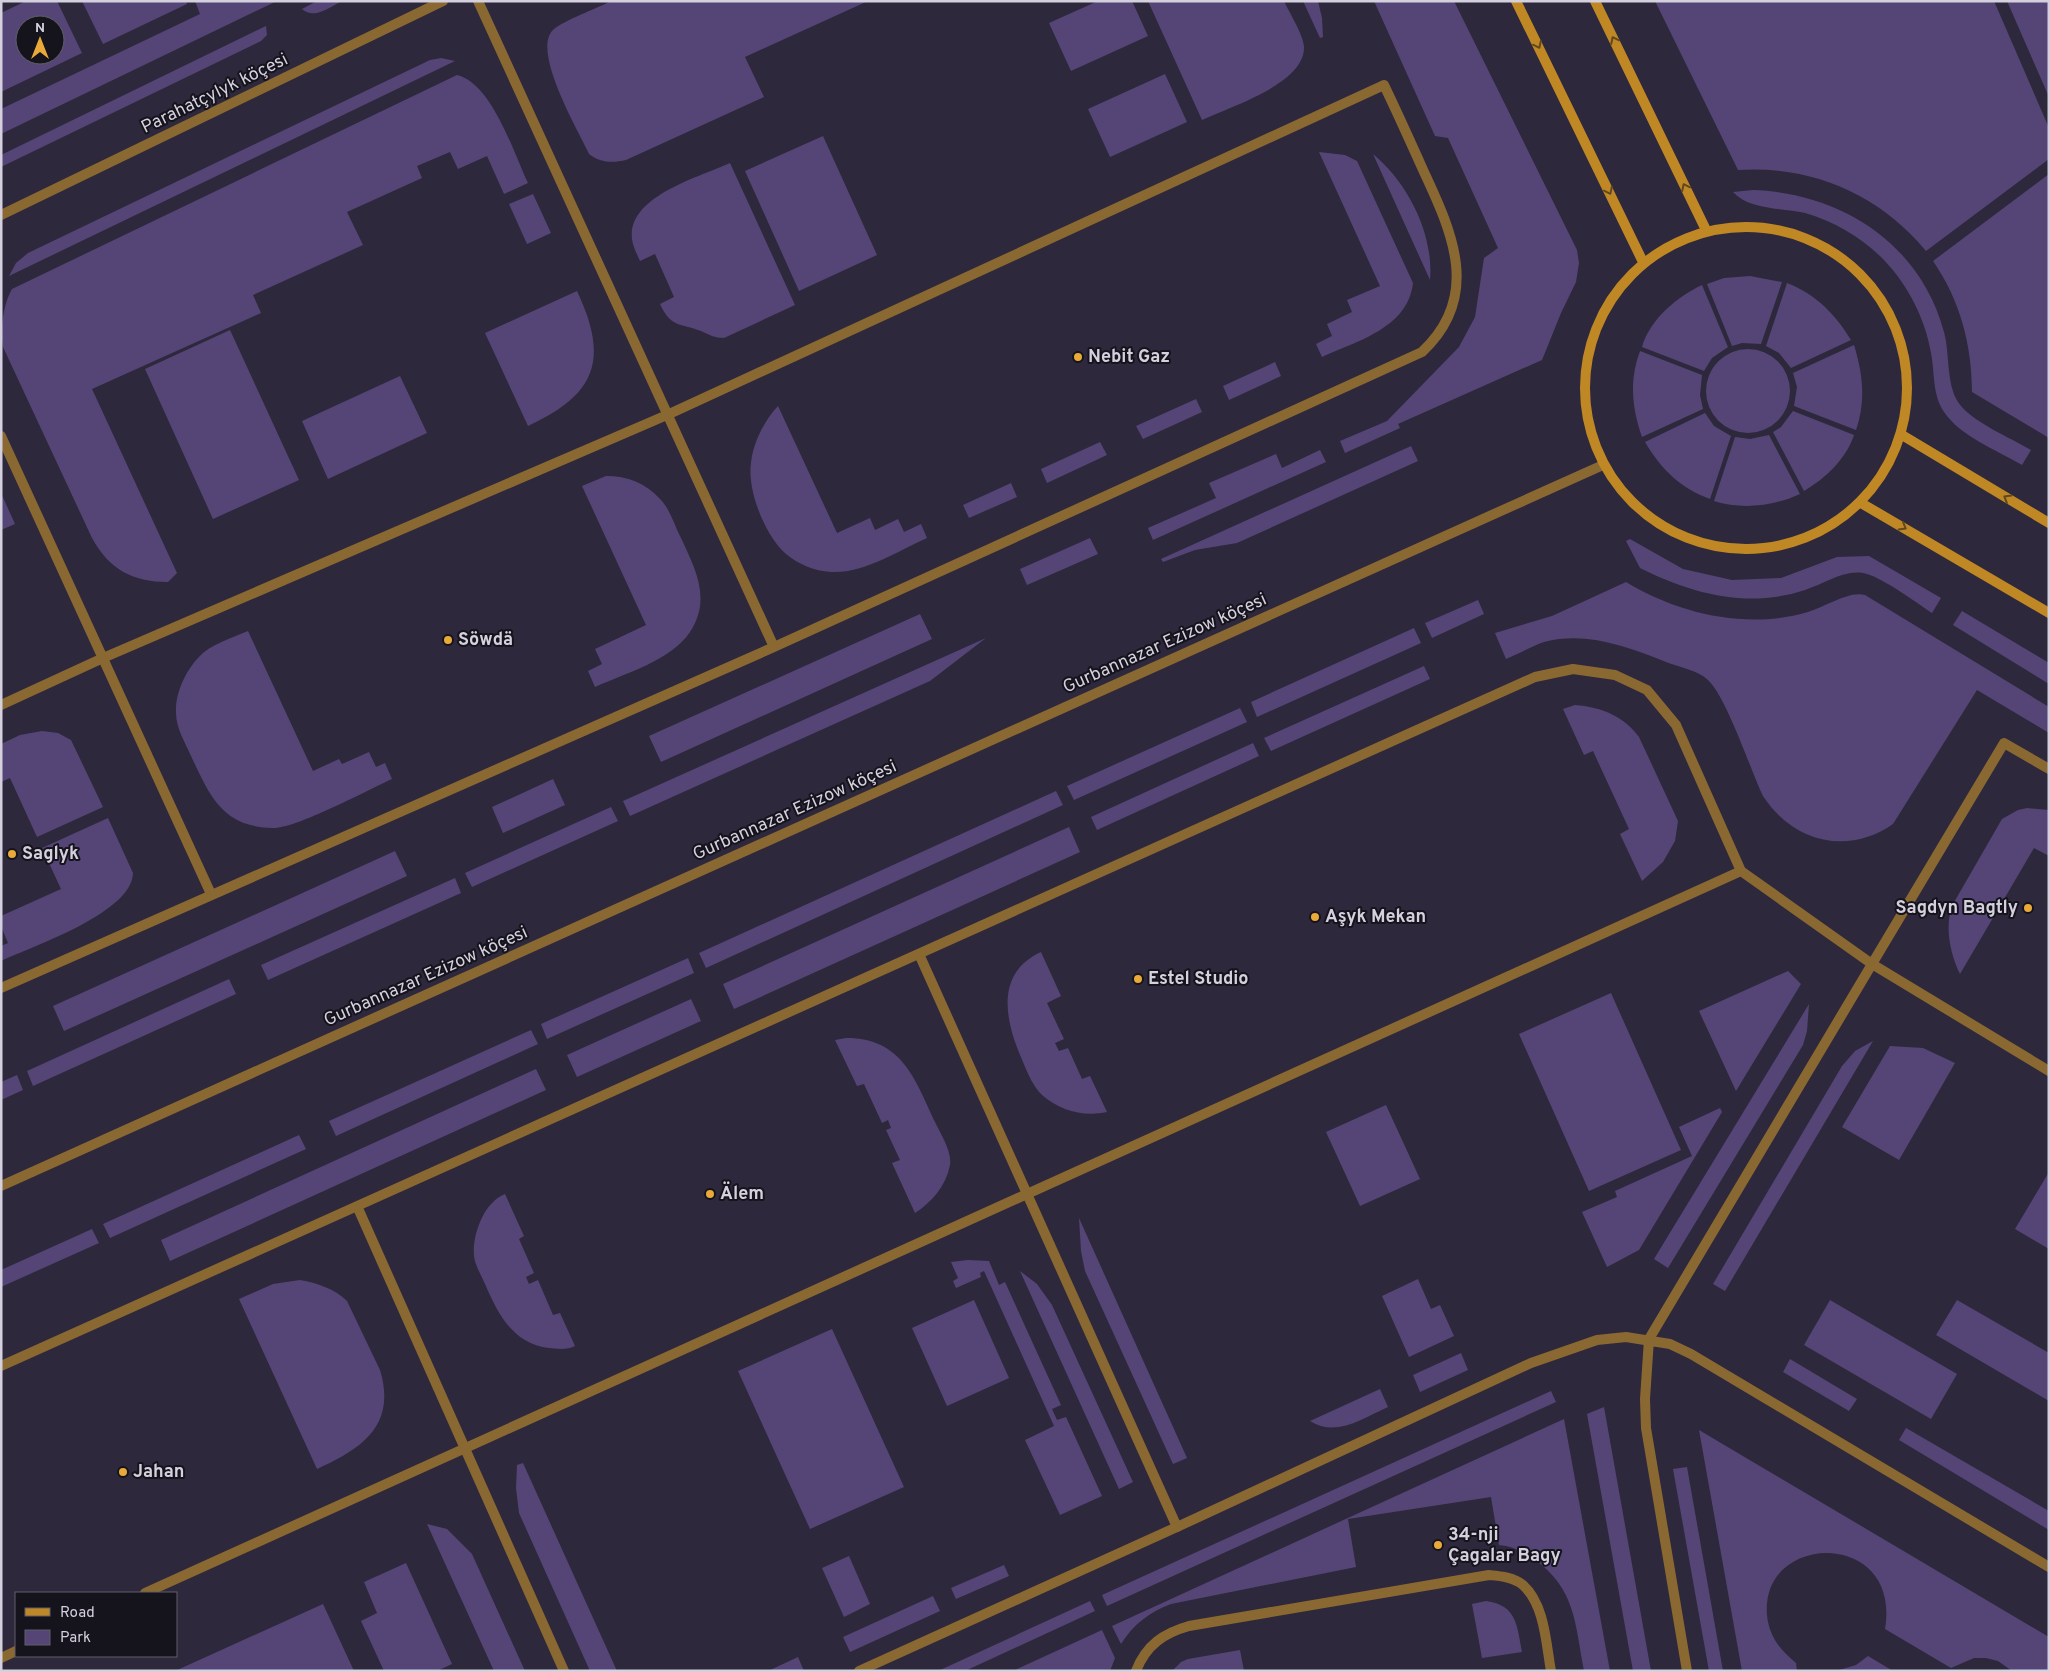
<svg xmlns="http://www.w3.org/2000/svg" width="2050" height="1672" font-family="Overpass,sans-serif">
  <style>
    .green { fill: #544576; fill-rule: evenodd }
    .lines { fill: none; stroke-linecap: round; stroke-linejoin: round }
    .lane { stroke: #8a6831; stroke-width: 10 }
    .street { stroke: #8a6831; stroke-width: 10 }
    .secondary { stroke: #bf8824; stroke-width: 10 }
    .oneway { stroke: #614820 }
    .poi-dot { fill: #eaaa39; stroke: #15131c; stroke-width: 2 }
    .labels { text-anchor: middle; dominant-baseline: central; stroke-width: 4; stroke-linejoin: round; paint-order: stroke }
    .street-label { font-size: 18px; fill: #d4d0dd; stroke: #15131c }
    .poi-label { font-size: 18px; font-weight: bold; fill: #d4d0dd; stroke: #15131c; text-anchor: start }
  </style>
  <rect width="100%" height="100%" fill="#2e283c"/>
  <path class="green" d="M 26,1 L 57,1 L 82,53 L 1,92 L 1,13 ZM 25,25 L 55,25 L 55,55 L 25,55 Z
    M 82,1 L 186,1 L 187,4 L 103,44 Z
    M 195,1 L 277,1 L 1,134 L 1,109 L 200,14 Z
    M 317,1 L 342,1 C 330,7 314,20 302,9 Z
    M 611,1 L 868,1 L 745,57 L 764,97 L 626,160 C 613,163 600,163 589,154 C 579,132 531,51 553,30 C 564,20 596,9 611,1 Z
    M 1098,1 L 1132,1 L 1148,36 L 1071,71 L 1049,23 Z
    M 1148,1 L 1284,1 C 1289,12 1304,36 1304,47 C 1305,84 1229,107 1202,120 Z
    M 1303,1 L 1318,1 L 1322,18 L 1323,37 L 1320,38 Z
    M 1374,1 L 1454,1 L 1577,250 L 1579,263 L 1576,282 L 1561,313 L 1542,360 L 1398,424 L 1400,428 L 1345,453 L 1340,441 L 1387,421 L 1459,347 L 1475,317 L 1484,258 L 1498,248 L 1448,138 L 1435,136 Z
    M 1655,1 L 1994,1 L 2049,128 L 2049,159 L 1926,251 C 1879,194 1811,165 1738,170 Z
    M 2007,1 L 2049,1 L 2049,97 Z
    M 266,26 L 267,35 L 261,41 L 1,167 L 1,155 Z
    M 441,58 L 455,61 L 9,276 L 16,263 L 28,253 L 430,60 Z
    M 1165,74 L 1187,122 L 1110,157 L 1088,109 Z
    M 457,75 C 492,83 514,154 528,183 L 504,194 L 487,156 L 458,169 L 450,152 L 417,166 L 422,178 L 347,212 L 363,245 L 253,295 L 261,313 L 92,389 L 177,573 L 168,582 C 132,582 109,569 92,538 L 3,347 C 0,331 3,304 12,289 Z
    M 823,136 L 877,255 L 799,291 L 745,171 Z
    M 1319,152 L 1345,155 L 1357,161 L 1413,283 C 1408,328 1357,341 1322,357 L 1316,344 L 1332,336 L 1327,324 L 1352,312 L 1347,300 L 1380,286 Z
    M 1373,154 C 1408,183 1434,234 1430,280 Z
    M 730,163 L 795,305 L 724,338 C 714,338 710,335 701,331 C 680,323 671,328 660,304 L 674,297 L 655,254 L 640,261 C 637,254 633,247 632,239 C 627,196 700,177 730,163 Z
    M 2049,174 L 2049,438 L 1972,392 C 1972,345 1960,300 1933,261 Z
    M 1753,190 C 1841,193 1920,243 1944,332 C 1950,354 1946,383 1958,402 C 1970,421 2011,438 2031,450 L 2022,465 C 1997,450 1961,437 1944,412 C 1932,394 1935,373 1931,353 C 1925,318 1908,285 1883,259 C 1862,238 1834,221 1805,213 C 1783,208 1749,210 1733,192 Z
    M 533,194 L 551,233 L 527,244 L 509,204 Z
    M 1750,276 L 1782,282 L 1761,344 L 1742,343 L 1732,346 L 1707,284 L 1724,278 Z
    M 1787,283 C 1817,295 1835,314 1851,340 L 1791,368 L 1779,353 L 1766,346 Z
    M 1702,285 L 1728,347 L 1712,358 L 1704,371 L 1642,347 C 1650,319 1677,297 1702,285 Z
    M 577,291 C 609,359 597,394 528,426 L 485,333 Z
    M 230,330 L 299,480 L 213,519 L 145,369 Z
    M 1854,345 C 1863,374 1866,401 1856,430 L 1794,406 L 1797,387 L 1793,373 Z
    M1706 391a42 42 0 1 1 84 0a42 42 0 1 1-84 0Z
    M 1640,351 L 1702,375 L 1700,395 L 1703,409 L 1642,437 C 1632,408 1629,381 1640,351 Z
    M 1275,362 L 1281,376 L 1229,400 L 1223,386 Z
    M 400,376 L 427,433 L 328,479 L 302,421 Z
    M 1196,399 L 1202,412 L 1143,439 L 1136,426 Z
    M 778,406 L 837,533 L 870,518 L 875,530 L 898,519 L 904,532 L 921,524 L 927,538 C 898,551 863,574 831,572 C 814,571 798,564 786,554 C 765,536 747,490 751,463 C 753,443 764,421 778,406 Z
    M 1793,411 L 1854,435 C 1846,459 1826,478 1804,491 L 1773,432 L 1781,427 Z
    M 1705,413 L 1714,426 L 1731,436 L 1710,499 C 1680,488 1661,469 1645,442 Z
    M 1769,435 L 1800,494 C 1774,506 1742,510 1714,501 L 1735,437 L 1750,439 Z
    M 1100,442 L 1107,455 L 1047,483 L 1041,469 Z
    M 1411,446 L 1418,461 L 1237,543 L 1195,550 L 1163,562 L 1161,559 Z
    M 1320,450 L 1326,462 L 1153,540 L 1148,528 L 1216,498 L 1209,483 L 1276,454 L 1282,468 Z
    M 606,476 C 627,476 646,483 660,499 C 670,509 674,524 680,536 C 695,568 712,599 690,632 C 672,660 624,674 595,687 L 588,671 L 602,664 L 595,649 L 646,625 L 582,486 Z
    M 1011,483 L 1017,497 L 969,518 L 963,505 Z
    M 1,493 L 15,524 L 1,530 Z
    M 1090,538 L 1098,554 L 1027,585 L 1020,569 Z
    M 1630,539 L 1683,569 L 1732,580 L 1781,578 L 1837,557 L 1869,556 L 1941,598 L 1932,613 C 1917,603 1879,575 1863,573 C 1843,570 1824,584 1805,590 C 1748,609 1692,594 1640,568 L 1626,541 Z
    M 1626,582 C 1679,614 1747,630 1808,612 C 1826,607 1847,591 1865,595 L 2049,707 L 2049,733 L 1977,690 L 1893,824 C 1847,856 1793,842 1763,796 C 1750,769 1727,698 1708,680 C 1698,670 1678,667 1666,662 C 1627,647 1587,631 1544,642 C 1532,646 1519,654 1506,659 L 1495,633 L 1552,616 Z
    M 1478,600 L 1484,614 L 1432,638 L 1425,623 Z
    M 1962,611 L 2049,663 L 2049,684 L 1953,625 Z
    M 920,614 L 932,639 L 661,762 L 649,736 Z
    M 1414,628 L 1421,643 L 1257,717 L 1251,702 Z
    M 248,631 L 313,771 L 339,759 L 342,764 L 369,752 L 376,767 L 385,763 L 392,779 C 368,790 295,829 273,828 C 222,827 210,796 191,756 C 185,742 176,728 176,713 C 175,694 185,672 198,658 C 210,644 232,638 248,631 Z
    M 986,638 L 930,681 L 630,816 L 623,801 Z
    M 1424,666 L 1430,679 L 1271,751 L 1264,738 Z
    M 1575,705 C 1601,707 1624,716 1639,737 L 1678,821 L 1675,841 L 1663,862 L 1642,881 L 1620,834 L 1629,829 L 1593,751 L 1584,755 L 1563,709 Z
    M 1240,708 L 1247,722 L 1074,800 L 1067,786 Z
    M 42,731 L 58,733 L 71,740 L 103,807 L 37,837 L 10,778 L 1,782 L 1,744 L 20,735 Z
    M 1253,743 L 1259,756 L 1097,830 L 1091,817 Z
    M 553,779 L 565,805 L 503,833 L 492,807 Z
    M 1056,791 L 1063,805 L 706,968 L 699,953 Z
    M 611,807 L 618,821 L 472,887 L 465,873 Z
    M 2027,808 L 2049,810 L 2049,856 L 2034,848 L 1960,974 C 1950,954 1944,925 1953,904 L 2002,819 L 2018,810 Z
    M 108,818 L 133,873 C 132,913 33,946 1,961 L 1,946 L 8,943 L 1,926 L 1,916 L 61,889 L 42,848 Z
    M 1069,827 L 1080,852 L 734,1009 L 723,984 Z
    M 395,851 L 407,876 L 64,1031 L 53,1006 Z
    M 455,878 L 461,893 L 268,980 L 261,965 Z
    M 1041,952 L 1061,996 L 1047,1003 L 1064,1039 L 1055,1043 L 1059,1051 L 1068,1048 L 1082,1079 L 1090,1076 L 1107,1112 C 1084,1117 1060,1111 1042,1095 C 1033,1086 1028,1074 1023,1062 C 1006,1024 993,974 1041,952 Z
    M 688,958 L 694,973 L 547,1039 L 541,1024 Z
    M 1788,971 L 1801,984 L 1736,1091 L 1699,1011 Z
    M 229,979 L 236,994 L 33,1086 L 27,1071 Z
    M 1611,993 L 1681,1150 L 1589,1191 L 1519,1034 Z
    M 691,999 L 701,1021 L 577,1077 L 567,1055 Z
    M 1809,1004 L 1807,1031 L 1803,1045 L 1668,1268 L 1654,1259 Z
    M 531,1030 L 538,1044 L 336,1136 L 329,1121 Z
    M 846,1038 C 902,1038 915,1079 935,1122 C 941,1135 952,1151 950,1165 C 946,1186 932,1202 915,1213 L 892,1163 L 900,1160 L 886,1130 L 891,1128 L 888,1120 L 882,1123 L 864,1084 L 857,1086 L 835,1040 Z
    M 1873,1041 L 1725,1291 L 1713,1284 L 1842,1066 L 1855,1051 Z
    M 1890,1046 L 1923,1048 L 1955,1063 L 1899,1160 L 1842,1127 Z
    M 536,1069 L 546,1090 L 170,1261 L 161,1240 Z
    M 17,1075 L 23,1090 L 1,1100 L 1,1082 Z
    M 1386,1105 L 1420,1179 L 1360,1206 L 1326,1132 Z
    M 1720,1108 L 1722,1112 L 1639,1250 L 1607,1267 L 1582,1212 L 1617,1197 L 1615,1191 L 1692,1156 L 1679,1127 Z
    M 299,1135 L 306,1149 L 110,1238 L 103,1224 Z
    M 2049,1172 L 2049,1249 L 2015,1229 Z
    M 505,1194 L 524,1236 L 519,1239 L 534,1273 L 526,1277 L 529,1284 L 538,1280 L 553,1315 L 560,1313 L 575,1346 C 567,1350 558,1349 549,1348 C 513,1344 498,1314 485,1284 C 481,1275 475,1265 474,1256 C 472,1235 484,1202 505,1194 Z
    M 1079,1218 L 1187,1458 L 1173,1464 L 1085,1271 L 1081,1251 Z
    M 92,1229 L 99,1243 L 1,1287 L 1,1270 Z
    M 968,1260 L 989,1261 L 999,1285 L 1005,1282 L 1061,1405 L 1052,1409 L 1057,1420 L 1066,1417 L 1102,1496 L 1060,1515 L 1025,1440 L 1054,1426 L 984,1271 L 980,1273 L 981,1277 L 956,1288 L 953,1281 L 958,1278 L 951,1262 Z
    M 1020,1271 L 1037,1284 L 1052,1305 L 1133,1482 L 1119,1489 Z
    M 1418,1279 L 1431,1309 L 1440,1305 L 1454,1336 L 1409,1357 L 1382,1296 Z
    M 300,1280 C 317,1283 335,1289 347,1301 L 380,1370 C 397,1426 361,1449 317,1469 L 239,1299 L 273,1284 Z
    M 974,1300 L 1009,1378 L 947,1406 L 912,1328 Z
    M 1830,1300 L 1957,1374 L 1931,1419 L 1804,1345 Z
    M 1957,1300 L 2049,1353 L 2049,1401 L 1936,1335 Z
    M 832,1329 L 904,1487 L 810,1529 L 738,1371 Z
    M 1461,1353 L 1468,1370 L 1420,1392 L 1413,1375 Z
    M 1790,1359 L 1857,1399 L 1849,1411 L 1783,1372 Z
    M 1380,1389 L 1388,1407 C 1363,1418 1336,1438 1310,1421 Z
    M 1551,1391 L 1556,1402 L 1107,1606 L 1102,1595 Z
    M 1604,1407 L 1651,1671 L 1633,1671 L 1587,1414 Z
    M 1564,1419 L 1610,1671 L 1584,1671 C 1575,1624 1576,1589 1534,1559 C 1523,1552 1512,1546 1499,1545 L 1491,1497 L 1348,1519 L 1356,1567 L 1171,1604 C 1149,1612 1133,1625 1121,1644 L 1112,1626 Z
    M 1906,1428 L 2049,1511 L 2049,1530 L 1899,1440 Z
    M 1699,1430 L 2049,1637 L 2049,1671 L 2012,1671 L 1998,1661 L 1986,1658 L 1974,1658 L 1951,1668 L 1885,1629 C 1902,1529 1760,1531 1767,1615 C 1769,1636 1780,1650 1796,1663 L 1797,1671 L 1742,1671 Z
    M 523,1463 L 617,1671 L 590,1671 L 519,1513 L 516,1488 L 517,1465 Z
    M 1687,1467 L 1723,1671 L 1709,1671 L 1673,1469 Z
    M 427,1524 L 447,1529 L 472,1554 L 525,1671 L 494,1671 Z
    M 849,1556 L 870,1604 L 844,1617 L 822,1568 Z
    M 406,1563 L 452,1664 L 437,1671 L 384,1671 L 361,1621 L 377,1613 L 364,1582 Z
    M 1004,1565 L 1009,1576 L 956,1599 L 951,1588 Z
    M 933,1596 L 940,1611 L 850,1652 L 843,1637 Z
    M 1090,1601 L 1095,1611 L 965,1671 L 938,1671 Z
    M 1486,1601 C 1517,1605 1517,1626 1522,1652 L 1482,1658 L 1472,1604 Z
    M 323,1604 L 354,1671 L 175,1671 Z
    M 1102,1630 L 1115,1658 L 1110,1671 L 1013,1671 Z
    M 1240,1650 L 1244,1671 L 1172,1671 L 1181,1662 L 1188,1659 Z
    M 1868,1656 L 1893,1671 L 1836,1671 L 1856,1665 Z
    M 798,1657 L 804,1671 L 768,1671 Z"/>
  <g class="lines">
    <path class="lane" d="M 478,1 L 774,647
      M 1,436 L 211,894
      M 1,705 L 103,658 L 667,415 L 1384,85 C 1398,114 1411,143 1424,172 C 1453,234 1481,297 1422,352 L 774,647 L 1,988
      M 2049,769 L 2004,743 L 1872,964 L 2049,1071
      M 919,954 L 1177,1527
      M 357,1206 L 564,1671
      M 1649,1339 L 1872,964 L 1741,871
      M 1,1366 L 1535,677 L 1573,669 L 1615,675 L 1647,690 L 1676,725 L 1741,871 L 145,1593
      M 1,1658 L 16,1651
      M 1136,1671 C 1146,1645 1164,1633 1189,1626 L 1489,1575 C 1500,1576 1514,1577 1523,1585 C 1545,1605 1546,1644 1551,1671"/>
    <path class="street" d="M 1,215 L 443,1
      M 1,1186 L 1603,465
      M 1649,1339 L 1645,1399 L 1646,1428 L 1687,1671
      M 859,1671 L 1177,1527 L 1531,1363 L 1597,1340 L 1626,1337 L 1670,1344 L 1691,1354 L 2049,1567"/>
    <path class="secondary" d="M 1516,1 L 1643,262
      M 1595,1 L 1706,230
      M1585 388a161 161 0 1 1 322 0a161 161 0 1 1-322 0Z
      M 1902,435 L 2049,523
      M 1861,503 L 2049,613"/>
  </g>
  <defs><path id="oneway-chevron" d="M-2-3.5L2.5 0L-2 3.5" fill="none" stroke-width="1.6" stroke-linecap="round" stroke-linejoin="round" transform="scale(1.25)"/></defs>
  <g class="oneway">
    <use href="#oneway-chevron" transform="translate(1614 40) rotate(-116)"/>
    <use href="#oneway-chevron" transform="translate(1538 45) rotate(64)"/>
    <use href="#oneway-chevron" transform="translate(1685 187) rotate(-116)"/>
    <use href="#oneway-chevron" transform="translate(1609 191) rotate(64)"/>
    <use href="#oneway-chevron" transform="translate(2007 498) rotate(-149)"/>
    <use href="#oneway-chevron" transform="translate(1903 527) rotate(30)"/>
  </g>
  <g class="poi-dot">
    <circle cx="1078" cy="357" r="5"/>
    <circle cx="448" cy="640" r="5"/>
    <circle cx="12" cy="854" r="5"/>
    <circle cx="2028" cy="908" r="5"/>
    <circle cx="1315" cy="917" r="5"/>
    <circle cx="1138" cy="979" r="5"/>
    <circle cx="710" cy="1194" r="5"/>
    <circle cx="123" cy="1472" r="5"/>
    <circle cx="1438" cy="1545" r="5"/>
  </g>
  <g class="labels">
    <g class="street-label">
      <text transform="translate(215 94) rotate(-26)">Parahatçylyk köçesi</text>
      <text transform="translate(1165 644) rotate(-24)">Gurbannazar Ezizow köçesi</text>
      <text transform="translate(795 811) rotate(-24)">Gurbannazar Ezizow köçesi</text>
      <text transform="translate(426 977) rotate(-24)">Gurbannazar Ezizow köçesi</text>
    </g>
    <g class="poi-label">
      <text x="1088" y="357">Nebit Gaz</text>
      <text x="458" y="640">Söwdä</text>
      <text x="22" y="854">Saglyk</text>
      <text x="2018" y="908" text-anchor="end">Sagdyn Bagtly</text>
      <text x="1325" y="917">Aşyk Mekan</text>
      <text x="1148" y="979">Estel Studio</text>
      <text x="720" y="1194">Älem</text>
      <text x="133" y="1472">Jahan</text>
      <text x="1448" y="1535">34-nji<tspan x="1448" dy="21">Çagalar Bagy</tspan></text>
    </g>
  </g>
  <rect width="2050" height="1672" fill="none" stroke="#d4d0dd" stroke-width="5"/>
  <rect x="15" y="1592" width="162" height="65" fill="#15131c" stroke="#615f69"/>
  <rect x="25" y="1608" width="25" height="8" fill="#bf8824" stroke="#615f69"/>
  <text x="60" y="1617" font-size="15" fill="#d4d0dd">Road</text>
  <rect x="25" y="1630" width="25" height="15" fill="#544576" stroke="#615f69"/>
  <text x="60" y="1642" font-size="15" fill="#d4d0dd">Park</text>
  <g transform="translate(40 40)"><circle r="24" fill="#15131c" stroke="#615f69"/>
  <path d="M0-4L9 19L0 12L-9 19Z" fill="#eaaa39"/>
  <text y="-8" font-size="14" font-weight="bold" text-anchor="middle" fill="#d4d0dd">N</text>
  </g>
</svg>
